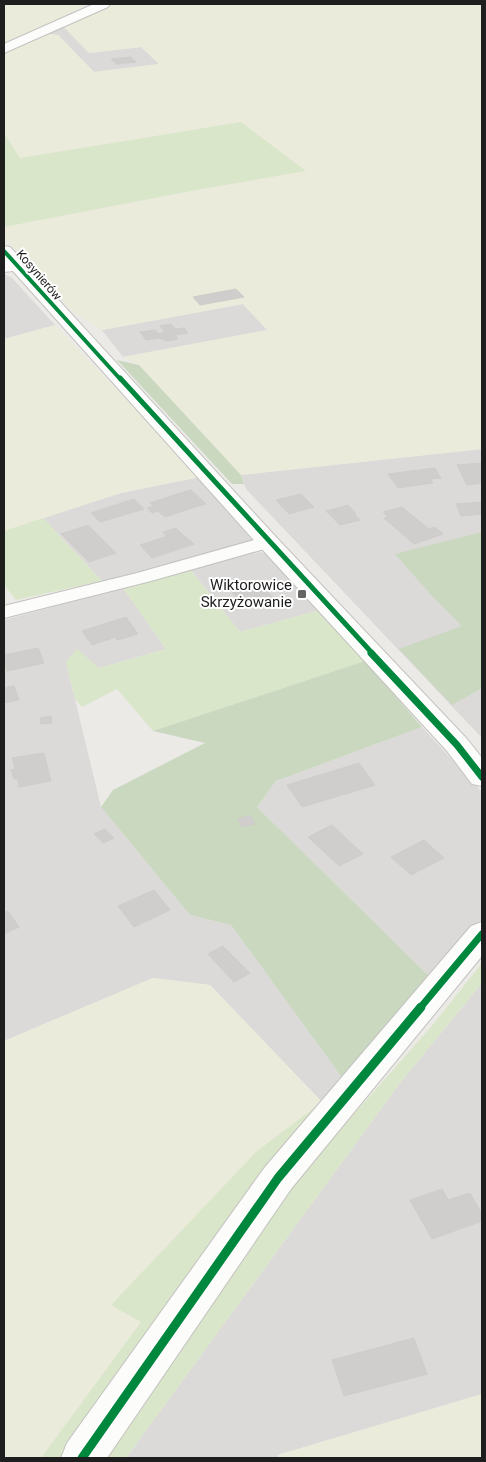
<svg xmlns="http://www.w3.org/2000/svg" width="486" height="1462" font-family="Roboto,sans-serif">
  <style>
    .residential { fill: #dbdad8 }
    .farmland { fill: #ebebdb }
    .grass { fill: #dae6c9 }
    .forest { fill: #c9d8bf }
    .building { fill: #d0cecc; stroke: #cfccc9 }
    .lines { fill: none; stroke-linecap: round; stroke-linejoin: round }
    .minor-casing { stroke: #c3c2c1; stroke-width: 2 }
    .tertiary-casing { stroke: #c3c2c1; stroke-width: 2 }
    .minor { fill: #fcfcfb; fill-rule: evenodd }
    .tertiary { fill: #fcfcfb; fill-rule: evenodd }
    .cycleway-far3-casing { stroke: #fff; stroke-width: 5.5 }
    .cycleway-far2-casing { stroke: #fff; stroke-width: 8 }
    .cycleway-far1-casing { stroke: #fff; stroke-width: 10 }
    .cycleway-casing { stroke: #fff; stroke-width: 12 }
    .cycleway-far3 { stroke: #00873e; stroke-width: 4 }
    .cycleway-far2 { stroke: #00873e; stroke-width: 5 }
    .cycleway-far1 { stroke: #00873e; stroke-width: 7 }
    .cycleway { stroke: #00873e; stroke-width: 9 }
    .poi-dot { fill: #666564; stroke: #fff; stroke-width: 2 }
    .labels { text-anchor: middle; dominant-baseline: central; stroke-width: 4; stroke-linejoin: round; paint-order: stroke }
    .far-street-label { font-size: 12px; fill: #1e1e1e; stroke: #fff }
    .poi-label { font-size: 15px; fill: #1e1e1e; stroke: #fff; text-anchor: end }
  </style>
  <rect width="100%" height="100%" fill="#eceae7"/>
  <path class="residential" d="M 64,27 L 89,53 L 141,47 L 160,64 L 94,72 L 58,35 L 47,34 Z
    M 4,274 L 12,278 L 55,325 L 4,339 Z
    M 243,304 L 268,330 L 123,357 L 102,330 Z
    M 482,449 L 482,738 L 246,489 L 241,475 Z
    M 200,477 L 252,540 L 176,564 L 102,581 L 43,518 L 121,493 Z
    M 260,552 L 269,554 L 320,610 L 240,632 L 190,569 Z
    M 123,588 L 166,649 L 99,668 L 66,662 L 101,807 L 190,915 L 231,925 L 346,1083 L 322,1102 L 210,985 L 153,978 L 4,1041 L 4,620 Z
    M 422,727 L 482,792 L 482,921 L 433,980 L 257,807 L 276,781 Z
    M 482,983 L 482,1394 L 278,1455 L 279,1458 L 126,1458 L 400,1083 Z"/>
  <path class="farmland" d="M 4,4 L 82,4 L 84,7 L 4,44 Z
    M 116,4 L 482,4 L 482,449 L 241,475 L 139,365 L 123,357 L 267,330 L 243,304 L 102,330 L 74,313 L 4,237 L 4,227 L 305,170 L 241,122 L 20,158 L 4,133 L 4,53 L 47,34 L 58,35 L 94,72 L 159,64 L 141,47 L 89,53 L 64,27 Z
    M 55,325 L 200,477 L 121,493 L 4,531 L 4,339 Z
    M 153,978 L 210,985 L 322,1102 L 257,1151 L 112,1305 L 141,1322 L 41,1458 L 4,1458 L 4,1041 Z
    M 482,1394 L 482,1458 L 279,1458 L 278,1455 Z"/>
  <path class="grass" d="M 241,122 L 306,171 L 202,189 L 4,227 L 4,133 L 20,158 Z
    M 43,518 L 102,581 L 16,600 L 4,585 L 4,531 Z
    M 190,569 L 240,632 L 320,610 L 365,661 L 153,731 L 117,689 L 82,707 L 75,699 L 66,662 L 77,649 L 99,668 L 166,649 L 123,588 Z
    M 482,963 L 482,983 L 400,1083 L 126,1458 L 103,1458 L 308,1166 L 430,1028 Z
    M 322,1102 L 63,1458 L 41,1458 L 141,1322 L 111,1305 L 257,1151 Z"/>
  <path class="forest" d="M 117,360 L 139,365 L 241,475 L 244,484 L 232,484 Z
    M 482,532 L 482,688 L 452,705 L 399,649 L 462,626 L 433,597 L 395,554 Z
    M 365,661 L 422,727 L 276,781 L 257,807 L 433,980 L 346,1083 L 231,925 L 190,915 L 101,807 L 113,790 L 205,743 L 153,731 Z"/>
  <path class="building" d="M 131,57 L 136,62 L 116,64 L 111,59 Z
    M 236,289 L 244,297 L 200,305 L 193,297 Z
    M 171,324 L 176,329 L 184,328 L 188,333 L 175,335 L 178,339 L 166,341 L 160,338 L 146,340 L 140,332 L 155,330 L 158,334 L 165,332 L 160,326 Z
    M 482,463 L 482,483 L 467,485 L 457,465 Z
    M 435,468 L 441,478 L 430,479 L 433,483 L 398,488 L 388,474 Z
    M 191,490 L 206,504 L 192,508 L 177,494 Z
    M 177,494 L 192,508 L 165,517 L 158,511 L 152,513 L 147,508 L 153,506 L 150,503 Z
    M 301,494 L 314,507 L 289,514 L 276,500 Z
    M 134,499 L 144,509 L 100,522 L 91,513 Z
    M 482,502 L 482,514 L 461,516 L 456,504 Z
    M 348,505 L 356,514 L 354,514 L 360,520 L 340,525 L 326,511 Z
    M 402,507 L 429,529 L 435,527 L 443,534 L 414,544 L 384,518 L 388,517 L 383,512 Z
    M 88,525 L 116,553 L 89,562 L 61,534 Z
    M 176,528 L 180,532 L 167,537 L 163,532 Z
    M 180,532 L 194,544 L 152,558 L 140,545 Z
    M 259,583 L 273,597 L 245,606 L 232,593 Z
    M 126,617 L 138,634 L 117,640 L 116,637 L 92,645 L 82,631 Z
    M 38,648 L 44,663 L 7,671 L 4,655 Z
    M 14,686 L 19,700 L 4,703 L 4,688 Z
    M 51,716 L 52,723 L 41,724 L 40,718 Z
    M 44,753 L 51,781 L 19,787 L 18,779 L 14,779 L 11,770 L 15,769 L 12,758 Z
    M 359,763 L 375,785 L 302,807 L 287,785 Z
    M 250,815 L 255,824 L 242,827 L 238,819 Z
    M 332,825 L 363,854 L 339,866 L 308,837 Z
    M 105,829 L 114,838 L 103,843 L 94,834 Z
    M 424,840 L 444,858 L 411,875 L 391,857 Z
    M 154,890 L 170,910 L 134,927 L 118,906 Z
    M 8,911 L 19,927 L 4,934 L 4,913 Z
    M 223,946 L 250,973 L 234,982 L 208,954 Z
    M 442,1189 L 448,1200 L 470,1193 L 482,1214 L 482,1221 L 432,1239 L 410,1200 Z
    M 414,1338 L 427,1374 L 344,1396 L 332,1360 Z"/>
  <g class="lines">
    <defs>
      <path id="minor" d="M 4,262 L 22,264 L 25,267 L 22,270 L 4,272 Z
        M 268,536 L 275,538 L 278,542 L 275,546 L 151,581 L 4,618 L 4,606 L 137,573 Z"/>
      <path id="tertiary" d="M 94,4 L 110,4 L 108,7 L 4,53 L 4,44 Z
        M 4,246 L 10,247 L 276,537 L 467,739 L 482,758 L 482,786 L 472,784 L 447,751 L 260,547 L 4,261 Z
        M 482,922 L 482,956 L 291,1189 L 107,1458 L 61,1458 L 67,1443 L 265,1167 L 471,926 Z"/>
    </defs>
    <use href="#minor" class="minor-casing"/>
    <use href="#tertiary" class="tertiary-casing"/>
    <use href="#minor" class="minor"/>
    <use href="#tertiary" class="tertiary"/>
    <defs>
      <path id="cycleway-far3" d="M 4,251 L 121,380"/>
      <path id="cycleway-far2" d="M 120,378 L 373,654"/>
      <path id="cycleway-far1" d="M 371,653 L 457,745 L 482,777
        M 420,1008 L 482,934"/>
      <path id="cycleway" d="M 82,1458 L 278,1178 L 421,1007"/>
    </defs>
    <use href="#cycleway-far3" class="cycleway-far3-casing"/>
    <use href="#cycleway-far2" class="cycleway-far2-casing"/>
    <use href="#cycleway-far1" class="cycleway-far1-casing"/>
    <use href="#cycleway" class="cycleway-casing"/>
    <use href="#cycleway-far3" class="cycleway-far3"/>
    <use href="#cycleway-far2" class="cycleway-far2"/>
    <use href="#cycleway-far1" class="cycleway-far1"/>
    <use href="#cycleway" class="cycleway"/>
  </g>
  <rect class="poi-dot" x="297" y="589" width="10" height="10" rx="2.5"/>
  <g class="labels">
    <g class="far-street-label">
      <text transform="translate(39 275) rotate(49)">Kosynierów</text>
    </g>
    <g class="poi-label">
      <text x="292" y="585">Wiktorowice<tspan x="292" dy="17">Skrzyżowanie</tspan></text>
    </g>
  </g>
  <rect width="486" height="1462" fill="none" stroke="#1e1e1e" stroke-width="10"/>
</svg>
